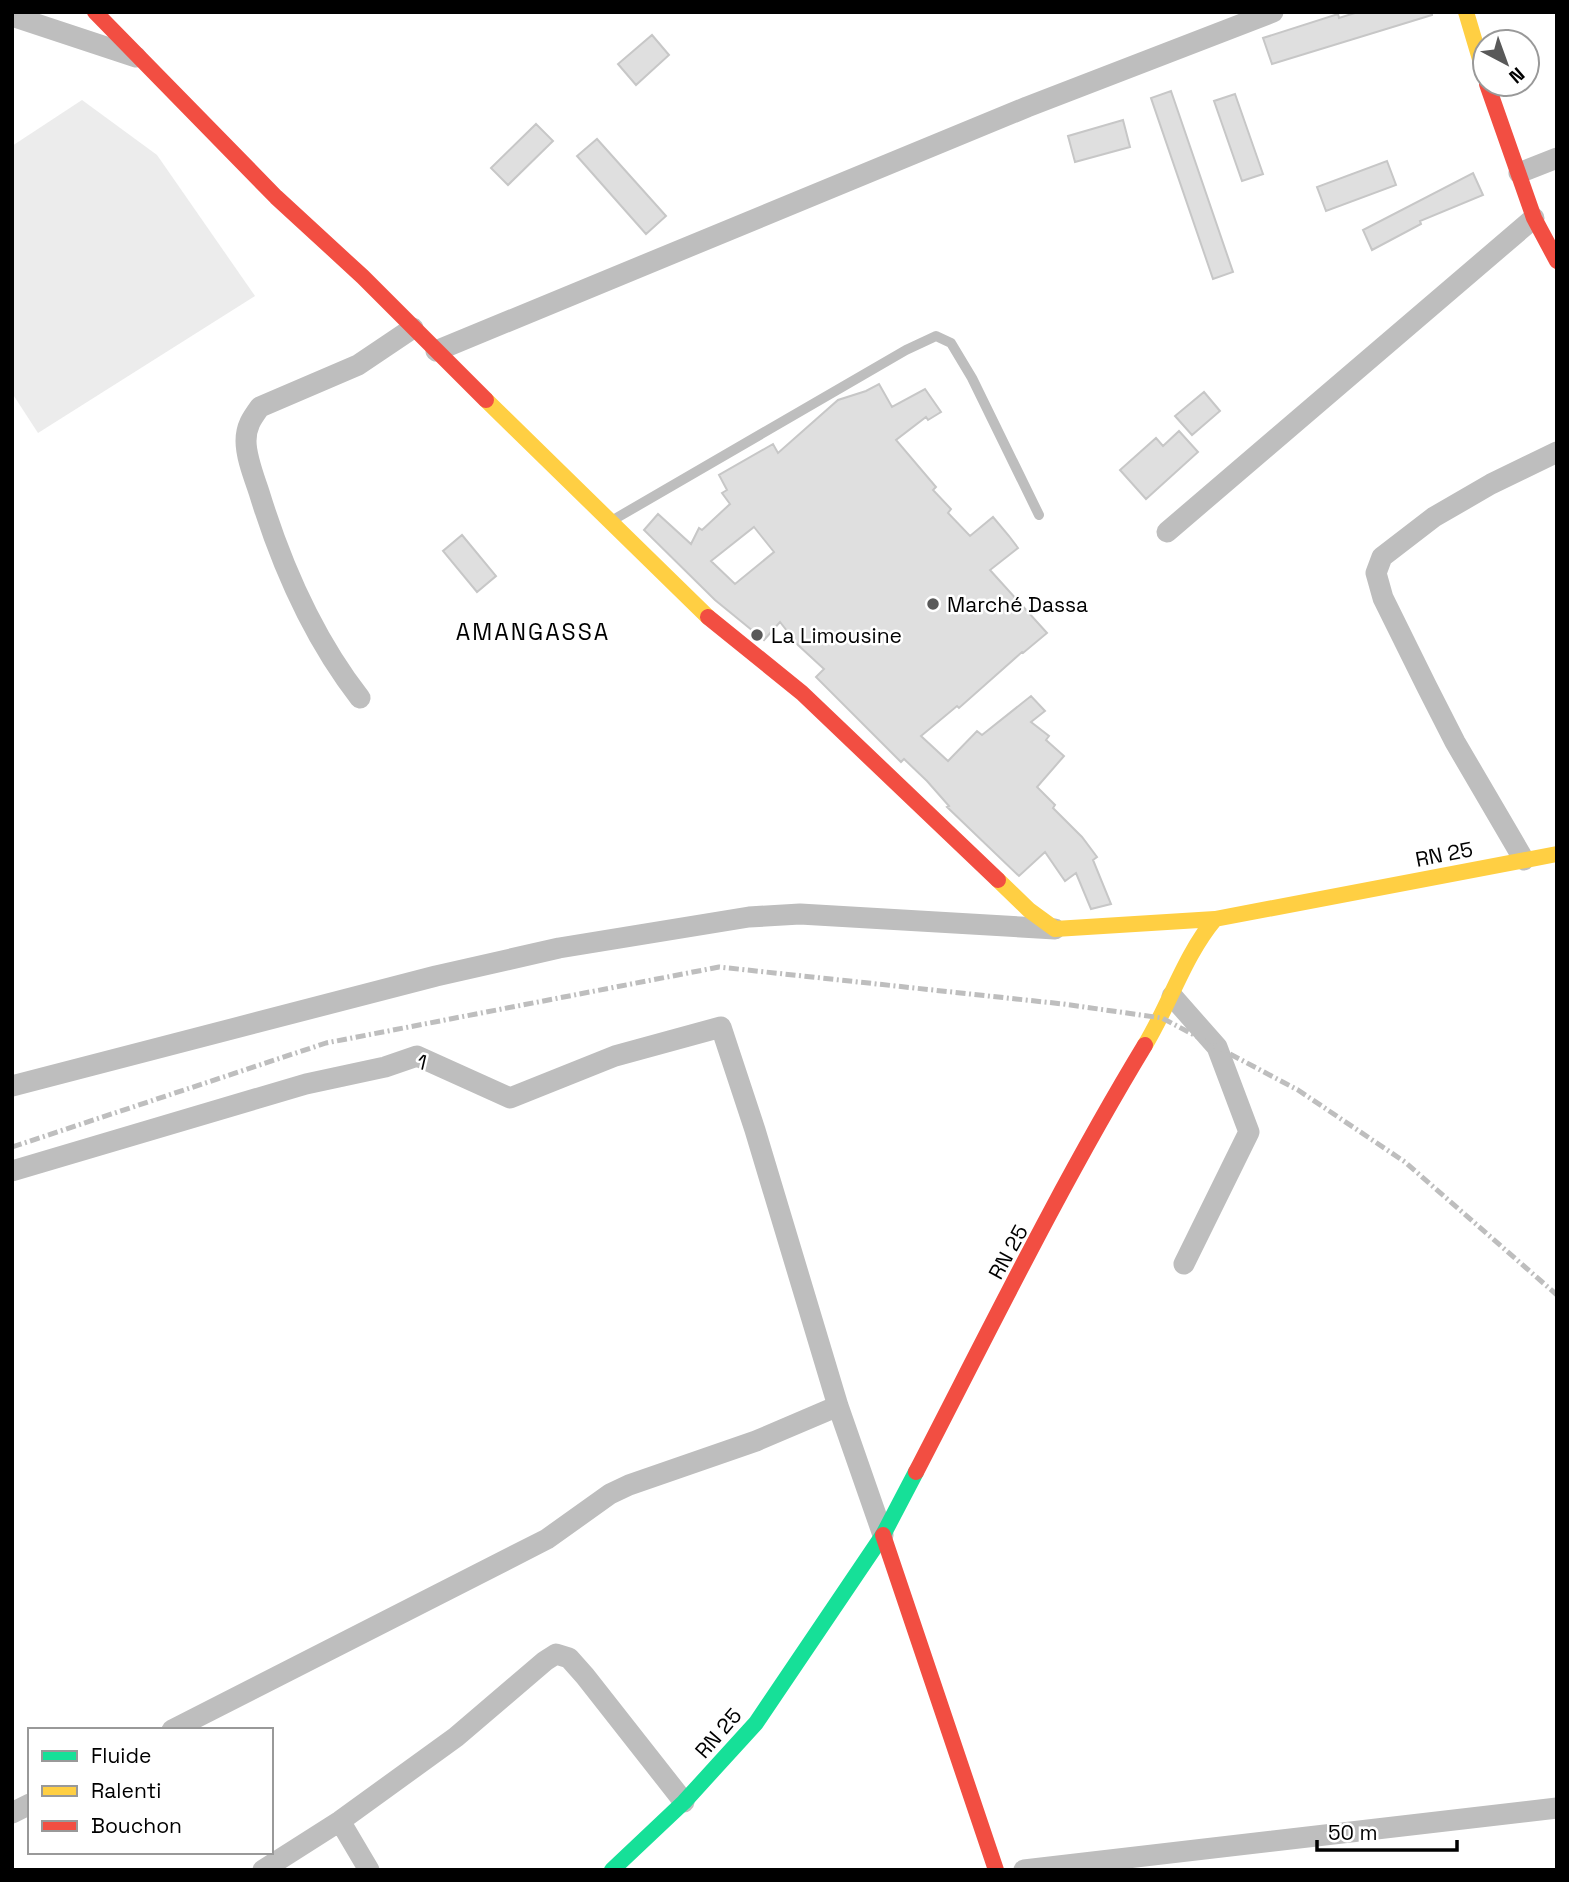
<svg xmlns="http://www.w3.org/2000/svg" width="1569" height="1882" font-family="'Space Grotesk',sans-serif">
  <style>
    .green { fill: #ececec }
    .building { fill: #dfdfdf; stroke: #c7c7c7; stroke-width: 2; fill-rule: evenodd }
    .lines { fill: none; stroke-linecap: round; stroke-linejoin: round }
    .lane { stroke: #bebebe; stroke-width: 10 }
    .street { stroke: #bebebe; stroke-width: 21 }
    .fast { stroke: #16e098; stroke-width: 16 }
    .slow { stroke: #ffcf43; stroke-width: 16 }
    .jam { stroke: #f24e42; stroke-width: 16 }
    .rail { stroke: #bebebe; stroke-width: 5; stroke-dasharray: 10 3.5 2 3.5; stroke-linecap: butt }
    .poi-dot { fill: #595959; stroke: #fff; stroke-width: 2.5 }
    .labels { text-anchor: middle; dominant-baseline: central; stroke-width: 5; stroke-linejoin: round; paint-order: stroke }
    .poi-label { font-size: 21px; fill: #000; stroke: #fff; text-anchor: start }
    .street-label { font-size: 21px; fill: #000; stroke: #fff }
    .neighbourhood-label { font-size: 23px; letter-spacing: 2px; fill: #000; stroke: #fff }
  </style>
  <rect width="100%" height="100%" fill="#fff"/>
  <path class="green" d="M 82,100 L 157,155 L 255,296 L 38,433 L 12,393 L 12,146 Z"/>
  <path class="building" d="M 1358,12 L 1432,12 L 1432,15 L 1272,64 L 1263,38 L 1338,14 L 1339,18 Z
    M 652,35 L 669,55 L 636,85 L 618,64 Z
    M 1171,91 L 1233,272 L 1213,279 L 1151,98 Z
    M 1235,94 L 1263,174 L 1242,181 L 1214,101 Z
    M 1123,120 L 1130,147 L 1075,162 L 1068,136 Z
    M 536,124 L 553,141 L 508,185 L 491,168 Z
    M 597,139 L 666,216 L 646,234 L 577,156 Z
    M 1387,161 L 1396,185 L 1326,211 L 1317,187 Z
    M 1473,173 L 1483,195 L 1420,221 L 1421,224 L 1372,250 L 1363,230 Z
    M 879,384 L 892,407 L 925,389 L 941,412 L 928,420 L 926,417 L 896,440 L 936,487 L 933,490 L 951,509 L 948,513 L 970,536 L 993,517 L 1009,536 L 1018,548 L 990,570 L 1047,633 L 1023,653 L 1022,652 L 959,708 L 957,706 L 921,736 L 948,761 L 977,731 L 982,735 L 1031,696 L 1045,711 L 1031,722 L 1049,736 L 1046,740 L 1064,756 L 1037,787 L 1055,805 L 1053,808 L 1082,837 L 1097,857 L 1093,860 L 1111,904 L 1091,909 L 1076,873 L 1065,881 L 1045,852 L 1019,876 L 947,807 L 949,806 L 927,781 L 904,759 L 901,762 L 816,677 L 824,669 L 798,645 L 780,622 L 764,640 L 715,600 L 644,530 L 658,514 L 691,544 L 699,528 L 702,530 L 730,504 L 722,493 L 727,490 L 719,475 L 773,444 L 778,453 L 838,400 L 866,391 ZM 754,527 L 774,552 L 735,584 L 711,561 Z
    M 1204,392 L 1220,411 L 1192,435 L 1175,416 Z
    M 1179,431 L 1198,452 L 1146,499 L 1120,470 L 1156,438 L 1163,446 Z
    M 462,535 L 496,576 L 477,592 L 443,551 Z"/>
  <g class="lines">
    <path class="lane" d="M 613,520 L 906,350 L 936,336 L 951,343 L 972,378 L 1039,515"/>
    <path class="street" d="M 12,16 L 136,57
      M 1519,173 L 1557,158
      M 436,351 L 1027,107 L 1273,12
      M 1167,532 L 1534,218
      M 360,698 C 314,639 281,564 259,492 C 254,477 246,457 246,441 C 246,426 252,418 260,407 L 358,365 L 413,328
      M 1524,860 L 1455,742 L 1427,687 L 1383,598 L 1376,573 L 1382,557 L 1434,517 L 1491,484 L 1557,452
      M 1172,996 L 1217,1047 L 1249,1132 L 1184,1264
      M 12,1086 L 436,976 L 559,948 L 749,917 L 800,914 L 1055,929
      M 12,1171 L 306,1084 L 385,1067 L 417,1056 L 510,1098 L 615,1056 L 721,1027 L 755,1130 L 838,1406 L 883,1535
      M 172,1730 L 547,1539 L 610,1494 L 629,1485 L 756,1441 L 838,1406
      M 12,1813 L 30,1804
      M 340,1821 L 369,1870
      M 263,1870 L 340,1821 L 456,1737 L 545,1661 L 556,1654 L 569,1658 L 585,1676 L 684,1802
      M 1024,1870 L 1557,1808"/>
    <path class="fast" d="M 612,1870 L 684,1802 L 756,1723 L 883,1535 L 916,1472"/>
    <path class="slow" d="M 1466,12 L 1485,76
      M 486,400 L 708,617
      M 998,880 L 1029,910 L 1055,929 L 1215,919
      M 1145,1045 C 1170,1004 1184,956 1215,919 L 1557,854"/>
    <path class="jam" d="M 95,12 L 276,197 L 363,277 L 486,400
      M 1487,84 L 1534,218 L 1557,261
      M 708,617 L 802,693 L 998,880
      M 916,1472 C 990,1329 1062,1182 1145,1045
      M 883,1535 L 996,1870"/>
    <path class="rail" d="M 12,1147 L 326,1043 L 719,967 L 1063,1004 L 1162,1018 L 1298,1090 L 1405,1162 L 1557,1295"/>
  </g>
  <g class="poi-dot">
    <circle cx="933" cy="604" r="7"/>
    <circle cx="757" cy="635" r="7"/>
  </g>
  <g class="labels">
    <g class="poi-label">
      <text x="947" y="604">Marché Dassa</text>
      <text x="771" y="635">La Limousine</text>
    </g>
    <g class="street-label">
      <text transform="translate(1444 854) rotate(-11)">RN 25</text>
      <text transform="translate(422 1062) rotate(13)">1</text>
      <text transform="translate(1008 1252) rotate(-61)">RN 25</text>
      <text transform="translate(718 1733) rotate(-49)">RN 25</text>
    </g>
    <g class="neighbourhood-label">
      <text x="533" y="632">AMANGASSA</text>
    </g>
  </g>
  <rect width="1569" height="1882" fill="none" stroke="#000000" stroke-width="28"/>
  <rect x="28" y="1728" width="245" height="126" fill="#ffffff" stroke="#999999" stroke-width="2"/>
  <rect x="42" y="1751" width="35" height="10" fill="#16e098" stroke="#999999" stroke-width="2"/>
  <text x="91" y="1763" font-size="21" fill="#000000">Fluide</text>
  <rect x="42" y="1786" width="35" height="10" fill="#ffcf43" stroke="#999999" stroke-width="2"/>
  <text x="91" y="1798" font-size="21" fill="#000000">Ralenti</text>
  <rect x="42" y="1821" width="35" height="10" fill="#f24e42" stroke="#999999" stroke-width="2"/>
  <text x="91" y="1833" font-size="21" fill="#000000">Bouchon</text>
  <g transform="translate(1506 63) rotate(139)"><circle r="33" fill="#ffffff" stroke="#999999" stroke-width="2"/>
  <path d="M0-5L12 26L0 18L-12 26Z" fill="#595959"/>
  <text y="-10" font-size="19" font-weight="bold" text-anchor="middle" fill="#000000">N</text>
  </g>
  <path d="M1317 1840v10h140v-10" fill="none" stroke="#000000" stroke-width="3.5"/>
  <text x="1328" y="1840" font-size="21" fill="#000000" stroke="#ffffff" stroke-width="5" paint-order="stroke">50 m</text>
</svg>
